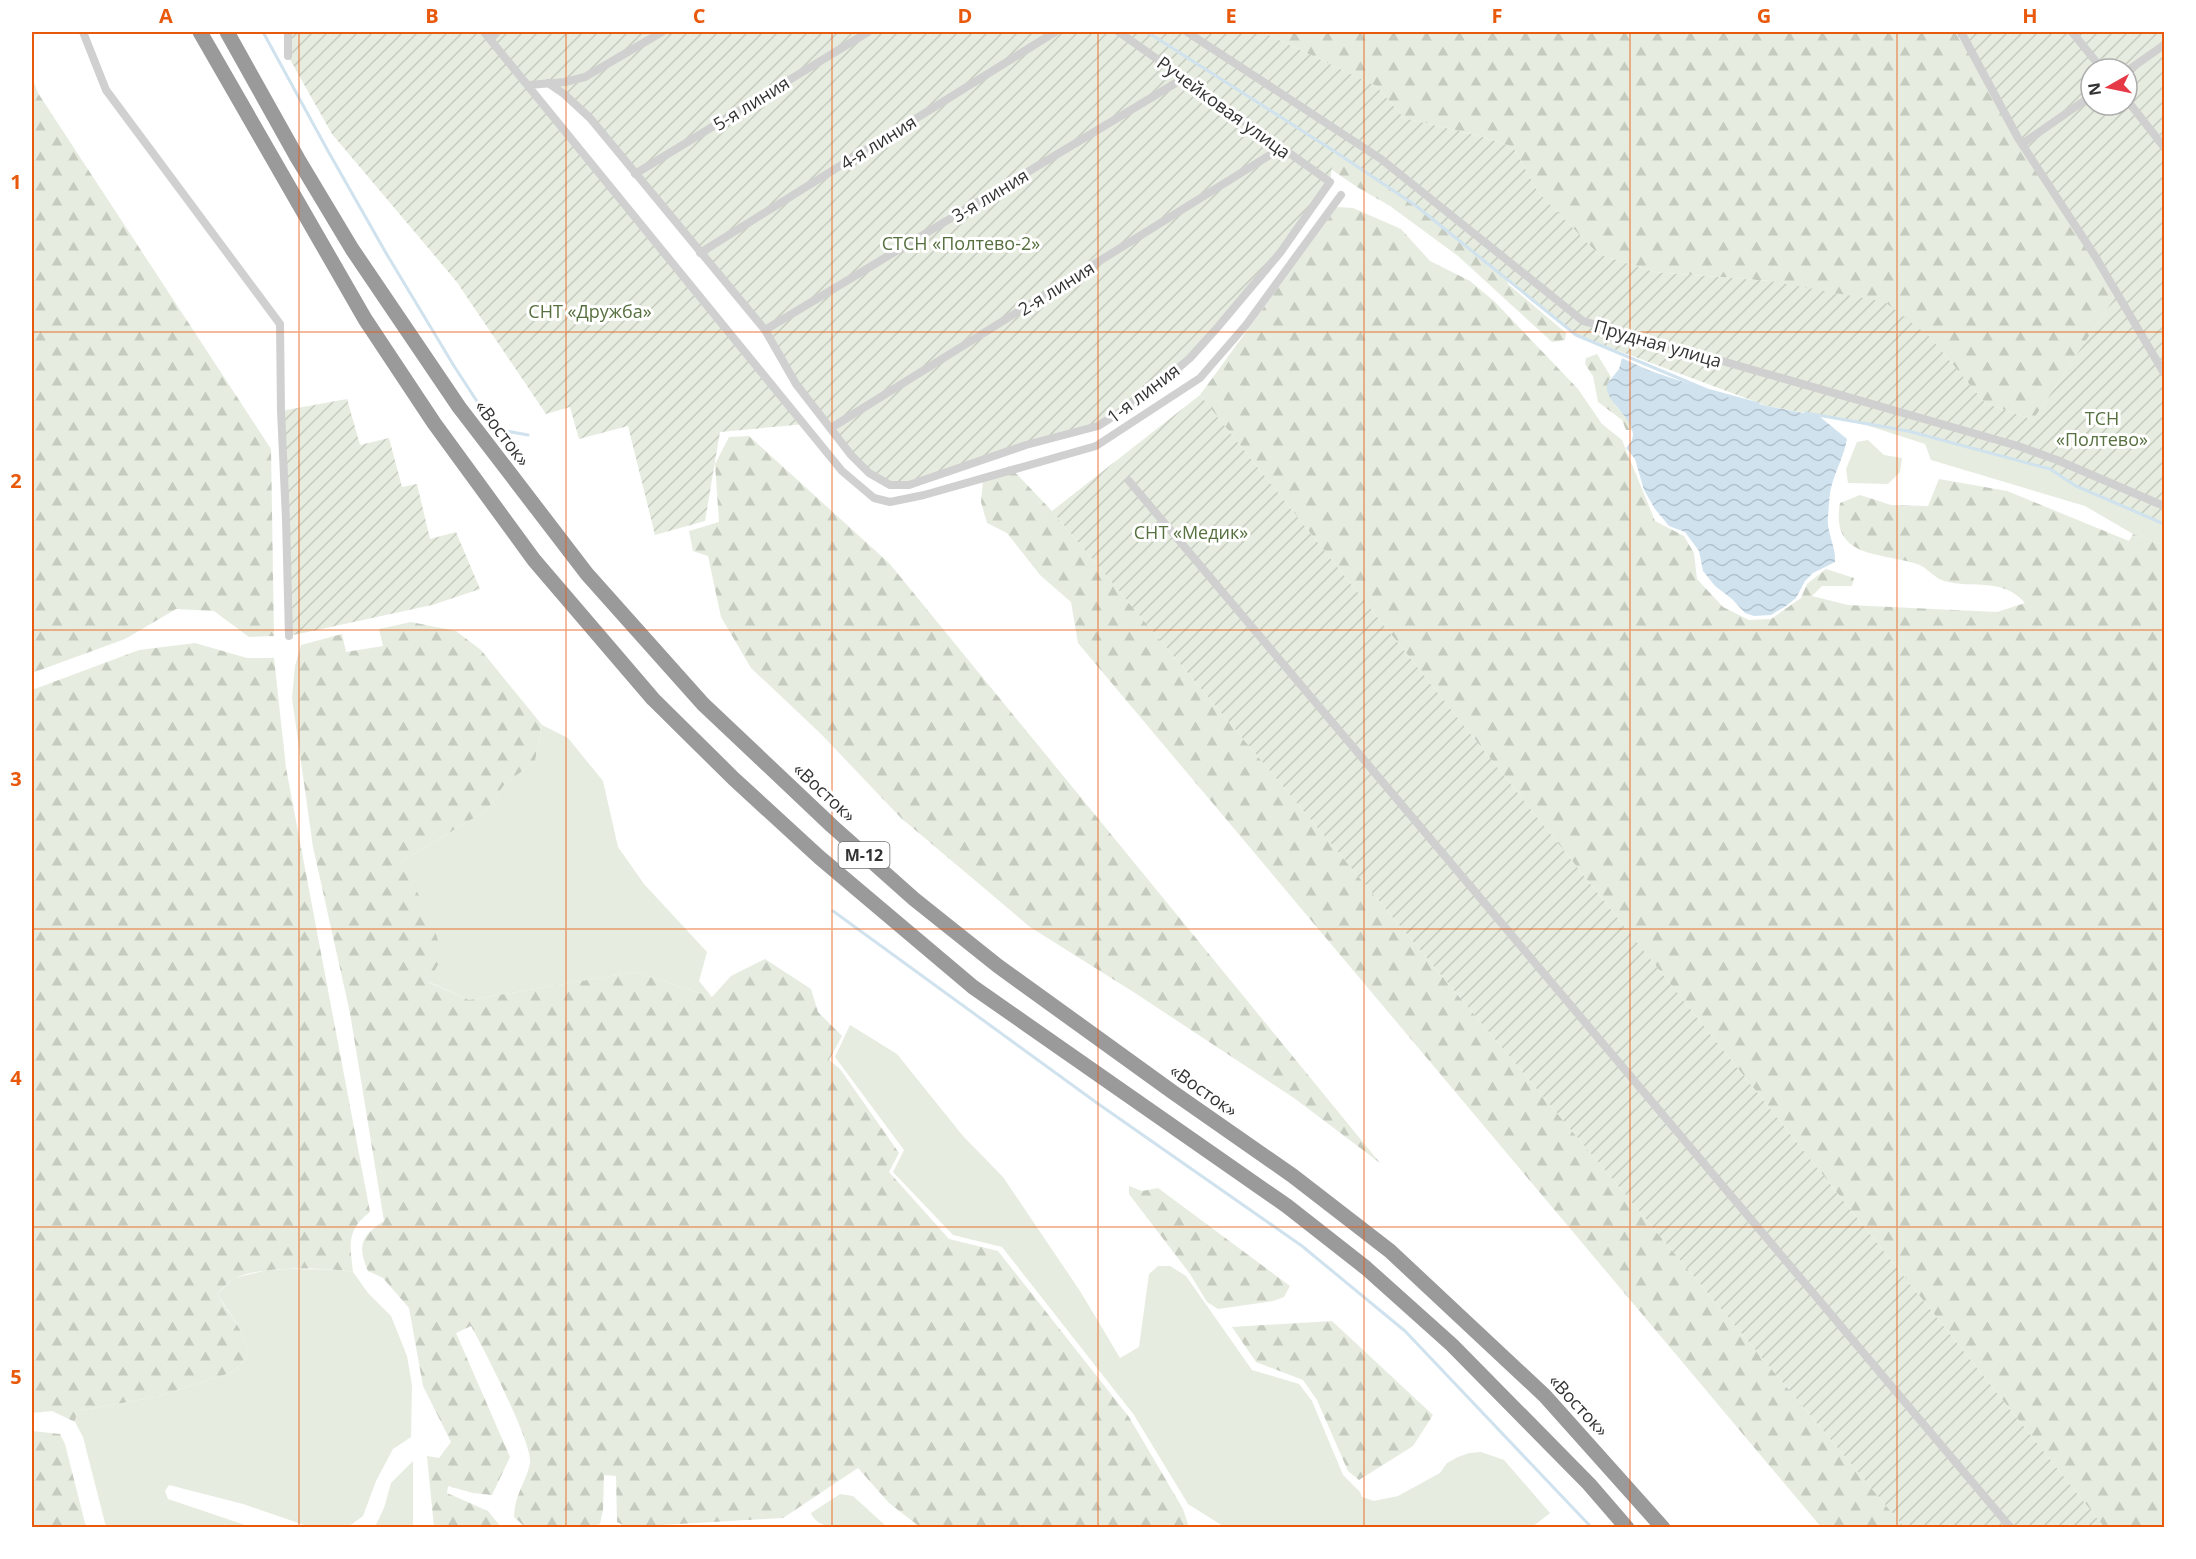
<svg xmlns="http://www.w3.org/2000/svg" width="2196" height="1559" font-family="'Open Sans',sans-serif">
  <style>
    .grass { fill: #e6ecdf }
    .forest { fill: url(#forest-firs) }
    .garden { fill: url(#garden-furrows); fill-rule: evenodd }
    .water { fill: url(#water-waves) }
    .lines { fill: none; stroke-linecap: round; stroke-linejoin: round }
    .stream { stroke: #cfe2ee; stroke-width: 3 }
    .street { stroke: #d0d0d0; stroke-width: 8 }
    .highway { stroke: #9a9a9a; stroke-width: 15 }
    .grid { fill: none; stroke: #e8590c; stroke-width: 1.5; stroke-opacity: 0.55 }
    .labels { text-anchor: middle; dominant-baseline: central; stroke-width: 6; stroke-linejoin: round; paint-order: stroke }
    .shield { fill: #fff; stroke: #707070; stroke-width: 1.5 }
    .shield-label { font-size: 16px; font-weight: bold; fill: #333 }
    .street-label { font-size: 18px; fill: #333; stroke: #fff }
    .park-label { font-size: 18px; fill: #56703f; stroke: #fff }
    .neatline { fill: none; stroke: #e8590c; stroke-width: 2 }
    .grid-label { font-size: 20px; text-anchor: middle; font-weight: bold; fill: #e8590c }
  </style>
  <defs>
    <pattern id="forest-firs" width="22" height="20" patternUnits="userSpaceOnUse" patternTransform="scale(1.5)"><rect width="22" height="20" fill="#e6ecdf"/><path d="M5 1l3.5 6h-7zM16 11l3.5 6h-7z" fill="#c6cbc0"/></pattern>
    <pattern id="garden-furrows" width="10" height="10" patternUnits="userSpaceOnUse" patternTransform="scale(1.5)"><rect width="10" height="10" fill="#e6ecdf"/><path d="M-1 1l2-2M0 10L10 0M9 11l2-2" fill="none" stroke="#c6cbc0"/></pattern>
    <pattern id="water-waves" width="16" height="10" patternUnits="userSpaceOnUse" patternTransform="scale(1.5)"><rect width="16" height="10" fill="#cfe2ee"/><path d="M0 5q4-4 8 0t8 0" fill="none" stroke="#b2c2cd"/></pattern>
  </defs>
  <rect width="100%" height="100%" fill="#fff"/>
  <path class="grass" d="M 1639,352 L 2048,465 L 2164,517 L 2164,545 L 2133,534 L 2085,506 L 1931,460 L 1925,444 Z
    M 1868,440 L 1884,455 L 1902,458 L 1900,472 L 1888,484 L 1848,483 L 1846,469 L 1857,442 Z
    M 542,725 L 568,738 L 603,781 L 618,847 L 644,884 L 707,952 L 699,981 L 712,997 L 635,972 L 469,1000 L 427,981 L 402,861 L 487,810 L 504,785 L 535,761 Z
    M 850,1025 L 897,1054 L 963,1136 L 1003,1177 L 1080,1291 L 1120,1358 L 1139,1347 L 1149,1274 L 1158,1266 L 1170,1266 L 1186,1276 L 1252,1370 L 1299,1384 L 1312,1401 L 1343,1475 L 1360,1492 L 1362,1497 L 1374,1501 L 1398,1496 L 1440,1473 L 1447,1463 L 1458,1457 L 1469,1453 L 1481,1452 L 1504,1460 L 1550,1513 L 1531,1528 L 1226,1528 L 1188,1504 L 1134,1415 L 1002,1247 L 953,1235 L 893,1172 L 904,1150 L 835,1057 Z
    M 290,1269 C 312,1270 332,1268 353,1272 L 368,1293 L 391,1316 L 407,1356 L 412,1385 L 411,1437 L 393,1449 L 376,1481 L 363,1516 L 348,1527 L 310,1527 L 243,1504 L 169,1485 L 165,1491 L 168,1499 L 251,1527 L 106,1527 L 83,1437 L 75,1422 L 77,1411 L 156,1397 L 233,1372 C 238,1367 246,1361 247,1353 C 249,1336 226,1308 217,1294 L 234,1278 L 267,1270 Z
    M 413,1461 L 413,1527 L 375,1527 L 384,1508 L 391,1483 Z
    M 840,1494 L 853,1496 L 887,1527 C 867,1528 819,1535 811,1513 Z"/>
  <path class="forest" d="M 1131,32 L 1172,32 L 1504,269 L 1508,284 L 1566,333 L 1565,340 L 1552,342 L 1458,256 L 1390,206 L 1357,187 Z
    M 1262,32 L 1955,32 L 1984,75 L 2111,284 L 2113,300 L 2033,420 L 1985,403 L 1930,337 L 1770,281 L 1654,272 L 1598,254 L 1538,192 L 1513,147 L 1483,137 L 1404,118 L 1376,86 Z
    M 32,77 L 38,93 L 271,449 L 274,636 L 249,637 L 214,611 L 176,609 L 125,639 L 32,673 Z
    M 1337,207 L 1353,208 L 1401,229 L 1430,261 L 1470,281 L 1495,302 L 1578,389 L 1602,424 L 1622,440 L 1655,521 L 1684,536 L 1694,553 L 1697,579 L 1723,607 L 1749,620 L 1771,619 L 1801,598 L 1807,584 L 1826,569 L 1854,578 L 1852,586 L 1822,586 L 1812,596 L 1848,605 L 1997,612 L 2025,603 C 2003,577 1973,589 1944,581 C 1934,578 1927,567 1917,564 C 1881,552 1830,559 1840,503 L 1860,495 L 1891,505 L 1928,506 L 1939,479 L 2007,491 L 2129,541 L 2133,534 L 2164,545 L 2164,1527 L 2104,1527 L 1200,395 Z
    M 1597,354 L 1611,377 L 1607,384 L 1615,405 L 1630,423 L 1632,430 L 1626,430 L 1622,420 L 1598,402 L 1593,376 L 1585,364 L 1586,358 Z
    M 749,436 L 889,563 L 1380,1163 L 1294,1098 L 1135,993 L 1030,927 L 901,818 L 821,734 L 751,668 L 721,617 L 708,556 L 693,551 L 689,531 L 719,522 L 715,464 L 729,437 Z
    M 1009,466 L 1052,511 L 1904,1527 L 1821,1527 L 1078,643 L 1071,602 L 1040,575 L 1007,533 L 987,523 L 981,502 L 983,481 Z
    M 411,622 L 456,631 L 481,650 L 542,725 L 535,761 L 504,785 L 487,810 L 402,861 L 432,922 L 443,956 L 428,982 L 469,1000 L 635,972 L 712,997 L 731,976 L 765,959 L 811,989 L 818,1012 L 842,1036 L 829,1060 L 840,1069 L 899,1153 L 889,1172 L 949,1239 L 998,1251 L 1129,1417 L 1183,1509 L 1189,1527 L 920,1527 L 889,1503 L 858,1468 L 783,1518 L 627,1527 L 617,1522 L 616,1476 L 604,1475 L 603,1510 L 600,1524 L 588,1528 L 525,1527 L 514,1517 C 515,1493 526,1483 530,1463 C 533,1444 483,1347 471,1326 L 456,1333 L 510,1457 L 492,1495 L 473,1493 L 448,1486 L 447,1493 L 488,1511 L 501,1527 L 434,1527 L 427,1456 L 439,1458 L 451,1442 L 423,1386 L 409,1308 L 383,1278 L 368,1271 C 357,1245 361,1236 384,1221 L 350,1013 L 313,847 L 292,698 L 295,666 L 301,645 L 342,634 L 346,652 L 383,646 L 379,629 Z
    M 195,643 L 247,658 L 274,658 L 286,768 L 370,1212 C 346,1230 350,1245 353,1272 C 328,1267 258,1266 235,1278 C 228,1282 222,1289 217,1294 C 225,1309 249,1335 247,1353 C 246,1361 238,1367 233,1372 L 156,1397 L 77,1411 L 75,1422 L 52,1411 L 32,1413 L 32,690 L 139,650 Z
    M 1129,1186 L 1142,1191 L 1158,1188 L 1290,1286 L 1284,1297 L 1273,1301 L 1218,1309 L 1207,1302 L 1190,1274 L 1129,1194 Z
    M 1332,1321 L 1433,1415 L 1413,1446 L 1359,1480 L 1348,1471 L 1317,1400 L 1303,1380 L 1256,1362 L 1232,1327 Z
    M 32,1431 L 60,1434 L 65,1444 L 86,1527 L 32,1527 Z"/>
  <path class="garden" d="M 288,32 L 1262,32 L 1376,86 L 1404,118 L 1483,137 L 1513,147 L 1538,192 L 1598,254 L 1654,272 L 1770,281 L 1885,302 L 1930,337 L 1985,403 L 2033,420 L 2113,300 L 2111,284 L 2025,151 L 1984,75 L 1955,32 L 2164,32 L 2164,524 L 2076,486 L 2050,469 L 1908,431 L 1767,406 L 1576,335 L 1415,205 L 1334,151 L 1330,182 L 1280,253 L 1217,328 L 1147,395 L 1098,426 L 909,485 L 890,485 L 869,473 L 796,384 L 765,330 L 590,118 L 548,83 L 530,85 L 806,424 L 720,432 L 705,521 L 655,535 L 628,426 L 579,439 L 570,407 L 546,414 L 456,281 L 332,134 L 288,56 ZM 2091,69 L 2127,69 L 2127,105 L 2091,105 Z
    M 1200,395 L 2104,1527 L 1904,1527 L 1052,511 Z
    M 347,399 L 360,445 L 389,438 L 402,487 L 417,484 L 430,539 L 456,532 L 480,589 L 432,605 L 289,636 L 281,411 Z"/>
  <path class="water" d="M 1622,358 L 1648,370 L 1707,390 L 1767,406 L 1819,416 L 1847,439 C 1844,455 1837,468 1832,484 C 1829,494 1829,505 1828,516 C 1826,532 1836,546 1835,562 L 1813,573 L 1805,581 L 1796,598 L 1786,606 L 1771,615 L 1754,616 L 1745,613 L 1732,599 L 1715,586 L 1703,571 L 1699,551 L 1685,532 L 1669,526 L 1655,509 L 1644,490 L 1635,459 L 1626,448 C 1647,429 1614,410 1608,393 C 1607,393 1607,385 1607,384 L 1619,369 Z"/>
  <g class="lines">
    <path class="stream" d="M 263,32 L 328,151 L 386,253 L 454,366 L 495,429 L 528,435
      M 1147,32 L 1334,151 L 1415,205 L 1576,335 L 1707,390 L 1758,404
      M 1806,413 L 1908,431 L 2050,469 L 2076,486 L 2164,524
      M 833,911 L 1097,1103 L 1302,1246 L 1405,1331 L 1592,1528"/>
    <path class="street" d="M 83,32 L 106,90 L 280,324 L 281,411 L 286,519 L 289,636
      M 288,32 L 288,56
      M 484,32 L 842,471 L 874,498 L 890,502 L 924,495 L 1096,446 L 1200,378 L 1246,325 L 1341,195
      M 1187,32 L 1381,159 L 1583,321 L 2018,446 L 2057,460 L 2164,506
      M 1961,32 L 2018,138 L 2095,256 L 2164,373
      M 2072,32 L 2102,69
      M 491,39 L 497,32
      M 2127,71 L 2164,45
      M 548,83 L 564,94 L 590,118 L 765,330 L 796,384 L 851,455 L 869,473 L 890,485 L 909,485 L 1026,445 L 1098,426 L 1147,395 L 1190,358 L 1217,328 L 1280,253 L 1330,182 L 1119,32
      M 529,85 L 565,82 L 585,77 L 662,32
      M 2127,100 L 2164,147
      M 2022,144 L 2091,96
      M 635,174 L 868,32
      M 700,253 L 1055,32
      M 765,330 L 1184,78
      M 831,428 L 1281,148
      M 1129,481 L 2011,1528"/>
    <path class="highway" d="M 200,32 L 365,319 L 434,423 L 534,560 L 653,699 L 734,779 L 819,857 L 973,987 L 1287,1206 L 1366,1268 L 1452,1345 L 1589,1484 L 1627,1528
      M 227,32 L 298,159 L 352,249 L 459,407 L 587,574 L 703,704 L 832,826 L 914,899 L 998,966 L 1174,1093 L 1293,1176 L 1390,1251 L 1545,1396 L 1663,1528"/>
  </g>
  <path class="grid" d="M 299,32 L 299,1528M 566,32 L 566,1528M 832,32 L 832,1528M 1098,32 L 1098,1528M 1364,32 L 1364,1528M 1630,32 L 1630,1528M 1897,32 L 1897,1528M 32,332 L 2164,332M 32,630 L 2164,630M 32,929 L 2164,929M 32,1227 L 2164,1227"/>
  <g class="labels">
    <rect class="shield" x="838.5" y="842" width="51" height="26" rx="4.5"/>
    <g class="shield-label">
      <text x="864" y="855">М-12</text>
    </g>
    <g class="street-label">
      <text transform="translate(751 103) rotate(-32)">5-я линия</text>
      <text transform="translate(1224 107) rotate(36)">Ручейковая улица</text>
      <text transform="translate(878 142) rotate(-32)">4-я линия</text>
      <text transform="translate(990 195) rotate(-31)">3-я линия</text>
      <text transform="translate(1056 288) rotate(-32)">2-я линия</text>
      <text transform="translate(1658 343) rotate(16)">Прудная улица</text>
      <text transform="translate(1143 393) rotate(-37)">1-я линия</text>
      <text transform="translate(503 433) rotate(53)">«Восток»</text>
      <text transform="translate(825 792) rotate(43)">«Восток»</text>
      <text transform="translate(1204 1090) rotate(35)">«Восток»</text>
      <text transform="translate(1579 1405) rotate(47)">«Восток»</text>
    </g>
    <g class="park-label">
      <text x="961" y="243">СТСН «Полтево-2»</text>
      <text x="590" y="311">СНТ «Дружба»</text>
      <text x="2102" y="418">ТСН<tspan x="2102" dy="21">«Полтево»</tspan></text>
      <text x="1191" y="532">СНТ «Медик»</text>
    </g>
  </g>
  <rect width="2196" height="1559" fill="none" stroke="#ffffff" stroke-width="66"/>
  <g transform="translate(2109 87) rotate(261)"><circle r="28" fill="#ffffff" stroke="#adadad" stroke-width="1.5"/>
  <path d="M0-4.5L10 22L0 15L-10 22Z" fill="#e63946"/>
  <text y="-9" font-size="16" font-weight="bold" text-anchor="middle" fill="#333333">N</text>
  </g>
  <rect x="33" y="33" width="2130" height="1493" class="neatline"/>
  <g class="grid-label">
    <text x="166" y="23">A</text>
    <text x="432" y="23">B</text>
    <text x="699" y="23">C</text>
    <text x="965" y="23">D</text>
    <text x="1231" y="23">E</text>
    <text x="1497" y="23">F</text>
    <text x="1764" y="23">G</text>
    <text x="2030" y="23">H</text>
    <text x="16" y="189">1</text>
    <text x="16" y="488">2</text>
    <text x="16" y="786">3</text>
    <text x="16" y="1085">4</text>
    <text x="16" y="1384">5</text>
  </g>
</svg>
